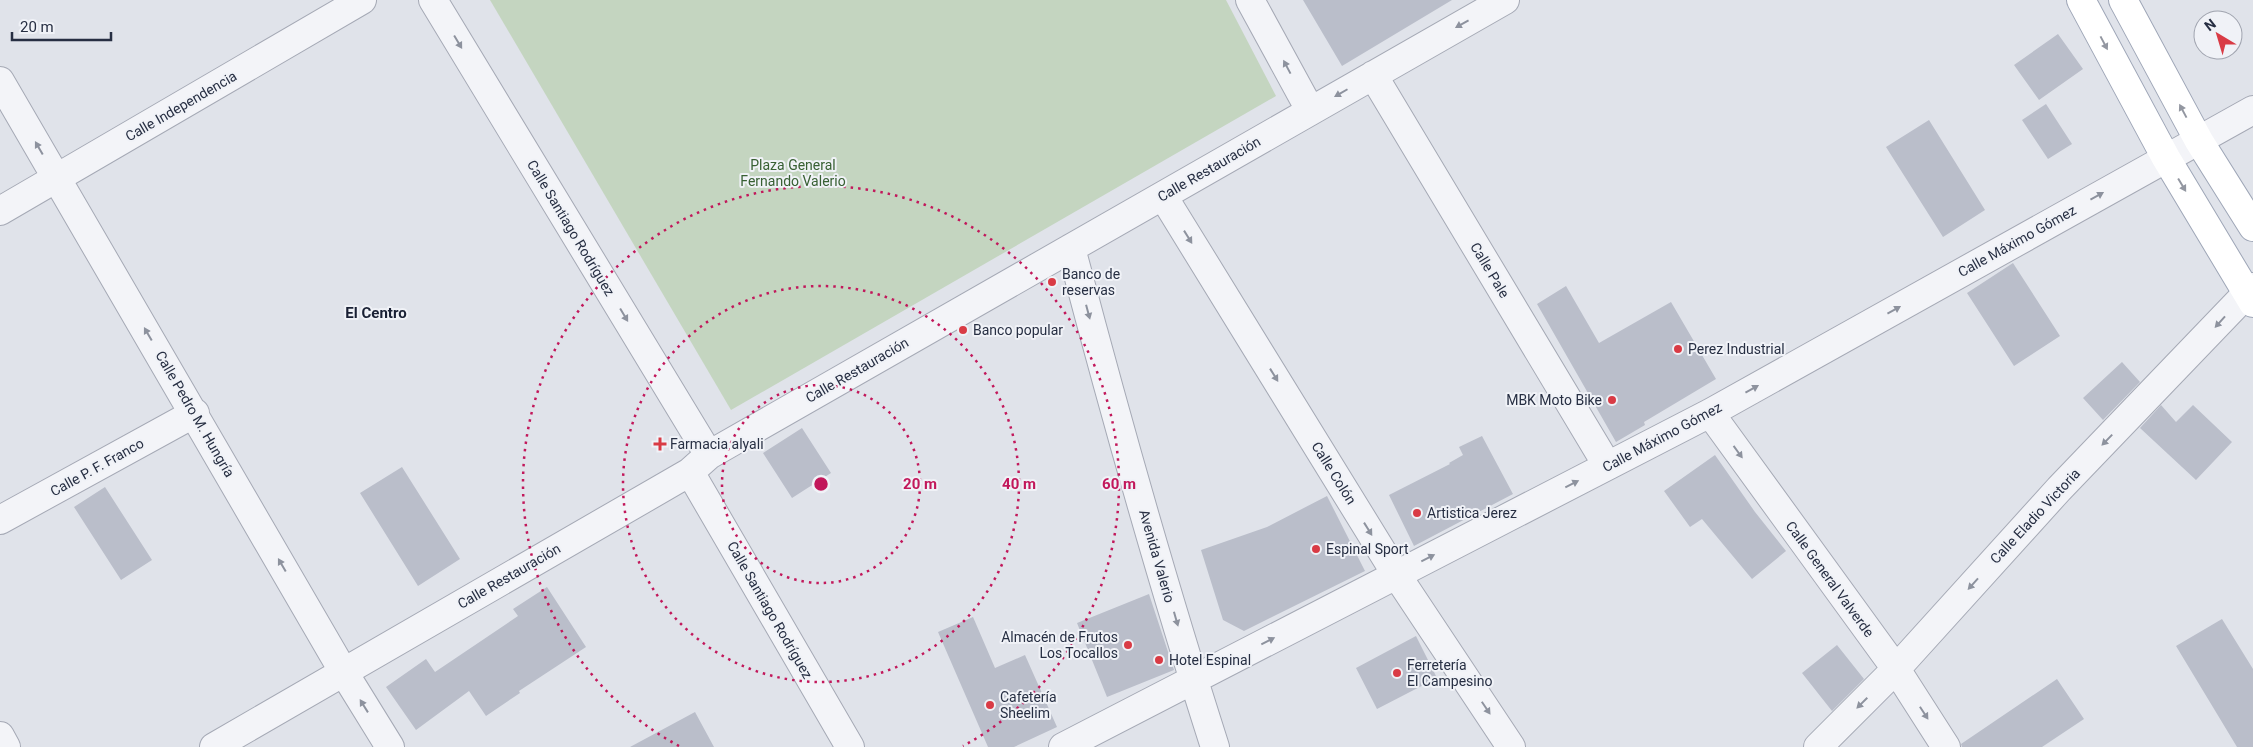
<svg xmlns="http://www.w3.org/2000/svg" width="2253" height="747" font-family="Roboto,sans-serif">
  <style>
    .green { fill: #c4d5c0 }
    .building { fill: #babeca }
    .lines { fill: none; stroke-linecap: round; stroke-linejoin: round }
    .minor-casing { stroke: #a5a9b5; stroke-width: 30 }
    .major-casing { stroke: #9ea6b7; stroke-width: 30 }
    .minor { stroke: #f3f4f8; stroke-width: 28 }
    .major { stroke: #fff; stroke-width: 28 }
    .oneway { fill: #8d929e }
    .oneway2 { fill: #9397a1 }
    .ring { fill: none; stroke: #c2185b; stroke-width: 2.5; stroke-dasharray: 2.5 5 }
    .poi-dot { fill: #d93b45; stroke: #f0f2f7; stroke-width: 2 }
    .labels { text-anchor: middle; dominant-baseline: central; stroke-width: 4; stroke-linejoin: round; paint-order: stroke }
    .street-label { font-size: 14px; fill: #272f43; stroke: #f0f2f7 }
    .park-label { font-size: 14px; fill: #386033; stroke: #f0f2f7 }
    .poi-label { font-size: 14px; fill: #272f43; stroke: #f0f2f7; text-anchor: start }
    .neighbourhood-label { font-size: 15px; font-weight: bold; fill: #192034; stroke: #f0f2f7 }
    .centre { fill: #c2185b; stroke: #f0f2f7; stroke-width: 2.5 }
    .ring-label { font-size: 15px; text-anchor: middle; font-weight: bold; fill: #c2185b; stroke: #f0f2f7; stroke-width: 4; stroke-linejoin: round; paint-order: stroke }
  </style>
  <rect width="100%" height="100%" fill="#e0e3ea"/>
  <path class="green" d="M 490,0 L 1226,0 L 1276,96 L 731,410 Z"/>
  <path class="building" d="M 1303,0 L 1452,0 L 1342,66 Z
    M 2058,34 L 2083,69 L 2039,100 L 2014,65 Z
    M 2046,104 L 2072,144 L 2048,159 L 2022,120 Z
    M 1929,120 L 1985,210 L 1943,237 L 1886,147 Z
    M 2013,263 L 2060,336 L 2014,366 L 1967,293 Z
    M 1566,286 L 1599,343 L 1671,302 L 1716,379 L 1644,422 L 1645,425 L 1616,442 L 1537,304 Z
    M 2122,362 L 2140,382 L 2103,420 L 2083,398 Z
    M 2161,405 L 2176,422 L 2193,405 L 2232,442 L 2196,480 L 2140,428 Z
    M 802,428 L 831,473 L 792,498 L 763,453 Z
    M 1482,436 L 1513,494 L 1414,546 L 1389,495 L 1450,464 L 1449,463 L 1463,455 L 1459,447 Z
    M 1715,455 L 1755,512 L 1786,551 L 1752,579 L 1702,519 L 1690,527 L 1664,491 Z
    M 402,467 L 460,559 L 418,586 L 360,493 Z
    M 105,487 L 152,560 L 121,580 L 74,507 Z
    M 1327,496 L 1365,571 L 1244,631 L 1223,620 L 1201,550 L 1267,527 Z
    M 547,587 L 586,647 L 519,691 L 520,693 L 486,716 L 469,691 L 416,730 L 386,687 L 426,659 L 435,672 L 518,616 L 513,609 Z
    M 1149,594 L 1174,670 L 1107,697 L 1077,623 Z
    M 973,617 L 995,668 L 1025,655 L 1057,727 L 1014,747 L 988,747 L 938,632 Z
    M 2222,619 L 2253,669 L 2253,747 L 2237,747 L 2176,646 Z
    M 1416,636 L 1437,678 L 1377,709 L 1356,668 Z
    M 1837,645 L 1864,679 L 1832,711 L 1802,673 Z
    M 2057,679 L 2084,719 L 2042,747 L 1962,747 L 1961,744 Z
    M 695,712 L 714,747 L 630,747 Z"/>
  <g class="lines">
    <defs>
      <path id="minor" d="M 433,0 L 709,455
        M 1250,0 L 1310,110
        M 1373,75 L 1607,465
        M 0,81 L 343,671 L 390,747
        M 1163,196 L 1396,574 L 1511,747
        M 0,211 L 362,0
        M 1071,248 C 1115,415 1162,582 1215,747
        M 1710,413 L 1896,669 L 1946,747
        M 690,472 L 850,747
        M 0,520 L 195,413
        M 0,736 L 6,747
        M 214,747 L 690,472 L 709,455 L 1505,0
        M 1063,747 L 1710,413 L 2253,110
        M 1818,747 L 1896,669 L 2059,489 L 2253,287"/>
      <path id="major" d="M 2081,0 L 2166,158 L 2253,303
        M 2123,0 L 2199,141 L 2253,227"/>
    </defs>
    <use href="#minor" class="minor-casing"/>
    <use href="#major" class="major-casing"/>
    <use href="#minor" class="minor"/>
    <use href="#major" class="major"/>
  </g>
  <defs><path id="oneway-solid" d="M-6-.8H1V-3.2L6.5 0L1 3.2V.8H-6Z" transform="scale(1.25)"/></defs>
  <g class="oneway">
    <use href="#oneway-solid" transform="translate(1462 24) rotate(151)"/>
    <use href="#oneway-solid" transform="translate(458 42) rotate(59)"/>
    <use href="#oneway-solid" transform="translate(1287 67) rotate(-118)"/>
    <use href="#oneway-solid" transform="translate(1341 93) rotate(150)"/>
    <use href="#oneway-solid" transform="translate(39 148) rotate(-120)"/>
    <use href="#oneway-solid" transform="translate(2097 196) rotate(-29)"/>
    <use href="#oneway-solid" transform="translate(1188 237) rotate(58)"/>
    <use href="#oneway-solid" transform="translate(1894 310) rotate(-29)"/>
    <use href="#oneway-solid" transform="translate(1088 312) rotate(75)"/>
    <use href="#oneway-solid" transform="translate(624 315) rotate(59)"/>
    <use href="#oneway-solid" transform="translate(2220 322) rotate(132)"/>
    <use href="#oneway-solid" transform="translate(148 334) rotate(-120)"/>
    <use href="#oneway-solid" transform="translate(1274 375) rotate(58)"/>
    <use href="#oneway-solid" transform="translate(1752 389) rotate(-29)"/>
    <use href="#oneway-solid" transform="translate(2107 440) rotate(134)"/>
    <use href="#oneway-solid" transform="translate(1738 452) rotate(54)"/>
    <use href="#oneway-solid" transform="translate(1572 484) rotate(-27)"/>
    <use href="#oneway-solid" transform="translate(1368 529) rotate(58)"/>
    <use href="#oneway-solid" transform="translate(1428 558) rotate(-27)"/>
    <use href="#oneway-solid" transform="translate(282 565) rotate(-120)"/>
    <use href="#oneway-solid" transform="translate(1973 584) rotate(132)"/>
    <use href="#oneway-solid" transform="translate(1176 619) rotate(74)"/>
    <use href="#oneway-solid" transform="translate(1268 641) rotate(-27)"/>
    <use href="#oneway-solid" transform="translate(1862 703) rotate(135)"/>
    <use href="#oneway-solid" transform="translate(364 706) rotate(-122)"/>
    <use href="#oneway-solid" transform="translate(1486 708) rotate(56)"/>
    <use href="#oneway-solid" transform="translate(1924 713) rotate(57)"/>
  </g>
  <g class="oneway2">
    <use href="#oneway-solid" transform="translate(2104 43) rotate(62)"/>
    <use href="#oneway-solid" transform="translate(2183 111) rotate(-118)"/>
    <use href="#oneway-solid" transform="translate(2182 185) rotate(59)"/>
  </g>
  <g class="ring">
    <circle cx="821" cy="484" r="99"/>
    <circle cx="821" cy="484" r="198"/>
    <path d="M679 746A298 298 0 1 1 963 746"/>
  </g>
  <g class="poi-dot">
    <circle cx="1052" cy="282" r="5"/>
    <circle cx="963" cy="330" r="5"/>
    <circle cx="1678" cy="349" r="5"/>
    <circle cx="1612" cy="400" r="5"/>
    <path d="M657.5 436.5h5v5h5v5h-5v5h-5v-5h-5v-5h5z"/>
    <circle cx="1417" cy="513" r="5"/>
    <circle cx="1316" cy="549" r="5"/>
    <circle cx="1128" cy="645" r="5"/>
    <circle cx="1159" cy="660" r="5"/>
    <circle cx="1397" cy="673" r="5"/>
    <circle cx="990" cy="705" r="5"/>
  </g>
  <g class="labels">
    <g class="street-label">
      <text transform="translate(181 106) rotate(-30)">Calle Independencia</text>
      <text transform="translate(1209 169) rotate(-30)">Calle Restauración</text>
      <text transform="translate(571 228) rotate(59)">Calle Santiago Rodríguez</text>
      <text transform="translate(2017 241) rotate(-29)">Calle Máximo Gómez</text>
      <text transform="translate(1490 270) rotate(59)">Calle Pale</text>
      <text transform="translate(857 370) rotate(-30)">Calle Restauración</text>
      <text transform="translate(195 414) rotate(60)">Calle Pedro M. Hungría</text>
      <text transform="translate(1662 437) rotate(-28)">Calle Máximo Gómez</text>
      <text transform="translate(97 467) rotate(-29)">Calle P. F. Franco</text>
      <text transform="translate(1334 473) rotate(58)">Calle Colón</text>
      <text transform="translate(2035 516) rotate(-47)">Calle Eladio Victoria</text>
      <text transform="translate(1157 556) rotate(74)">Avenida Valerio</text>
      <text transform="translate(509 576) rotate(-30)">Calle Restauración</text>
      <text transform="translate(1830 579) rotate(54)">Calle General Valverde</text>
      <text transform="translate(770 610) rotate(60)">Calle Santiago Rodríguez</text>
    </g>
    <g class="park-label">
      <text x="793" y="165">Plaza General<tspan x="793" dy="16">Fernando Valerio</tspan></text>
    </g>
    <g class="poi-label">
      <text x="1062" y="274">Banco de<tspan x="1062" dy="16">reservas</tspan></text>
      <text x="973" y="330">Banco popular</text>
      <text x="1688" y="349">Perez Industrial</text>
      <text x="1602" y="400" text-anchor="end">MBK Moto Bike</text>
      <text x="670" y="444">Farmacia alyali</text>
      <text x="1427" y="513">Artistica Jerez</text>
      <text x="1326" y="549">Espinal Sport</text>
      <text x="1118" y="637" text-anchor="end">Almacén de Frutos<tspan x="1118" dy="16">Los Tocallos</tspan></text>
      <text x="1169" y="660">Hotel Espinal</text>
      <text x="1407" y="665">Ferretería<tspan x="1407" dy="16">El Campesino</tspan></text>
      <text x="1000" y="697">Cafetería<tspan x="1000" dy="16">Sheelim</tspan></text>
    </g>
    <g class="neighbourhood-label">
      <text x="376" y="313">El Centro</text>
    </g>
  </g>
  <circle cx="821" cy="484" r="8" class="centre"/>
  <g class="ring-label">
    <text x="920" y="489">20 m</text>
    <text x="1019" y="489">40 m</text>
    <text x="1119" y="489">60 m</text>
  </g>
  <g transform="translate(2218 35) rotate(322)"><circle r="24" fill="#f0f2f7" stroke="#a0a4af"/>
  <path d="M0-4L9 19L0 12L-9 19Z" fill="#d93b45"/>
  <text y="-8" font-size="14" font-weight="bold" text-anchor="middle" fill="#272f43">N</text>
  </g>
  <path d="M12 32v8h99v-8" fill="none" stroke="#272f43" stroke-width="2.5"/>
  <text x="20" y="32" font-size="15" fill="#272f43" stroke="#f0f2f7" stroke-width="4" paint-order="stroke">20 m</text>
</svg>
